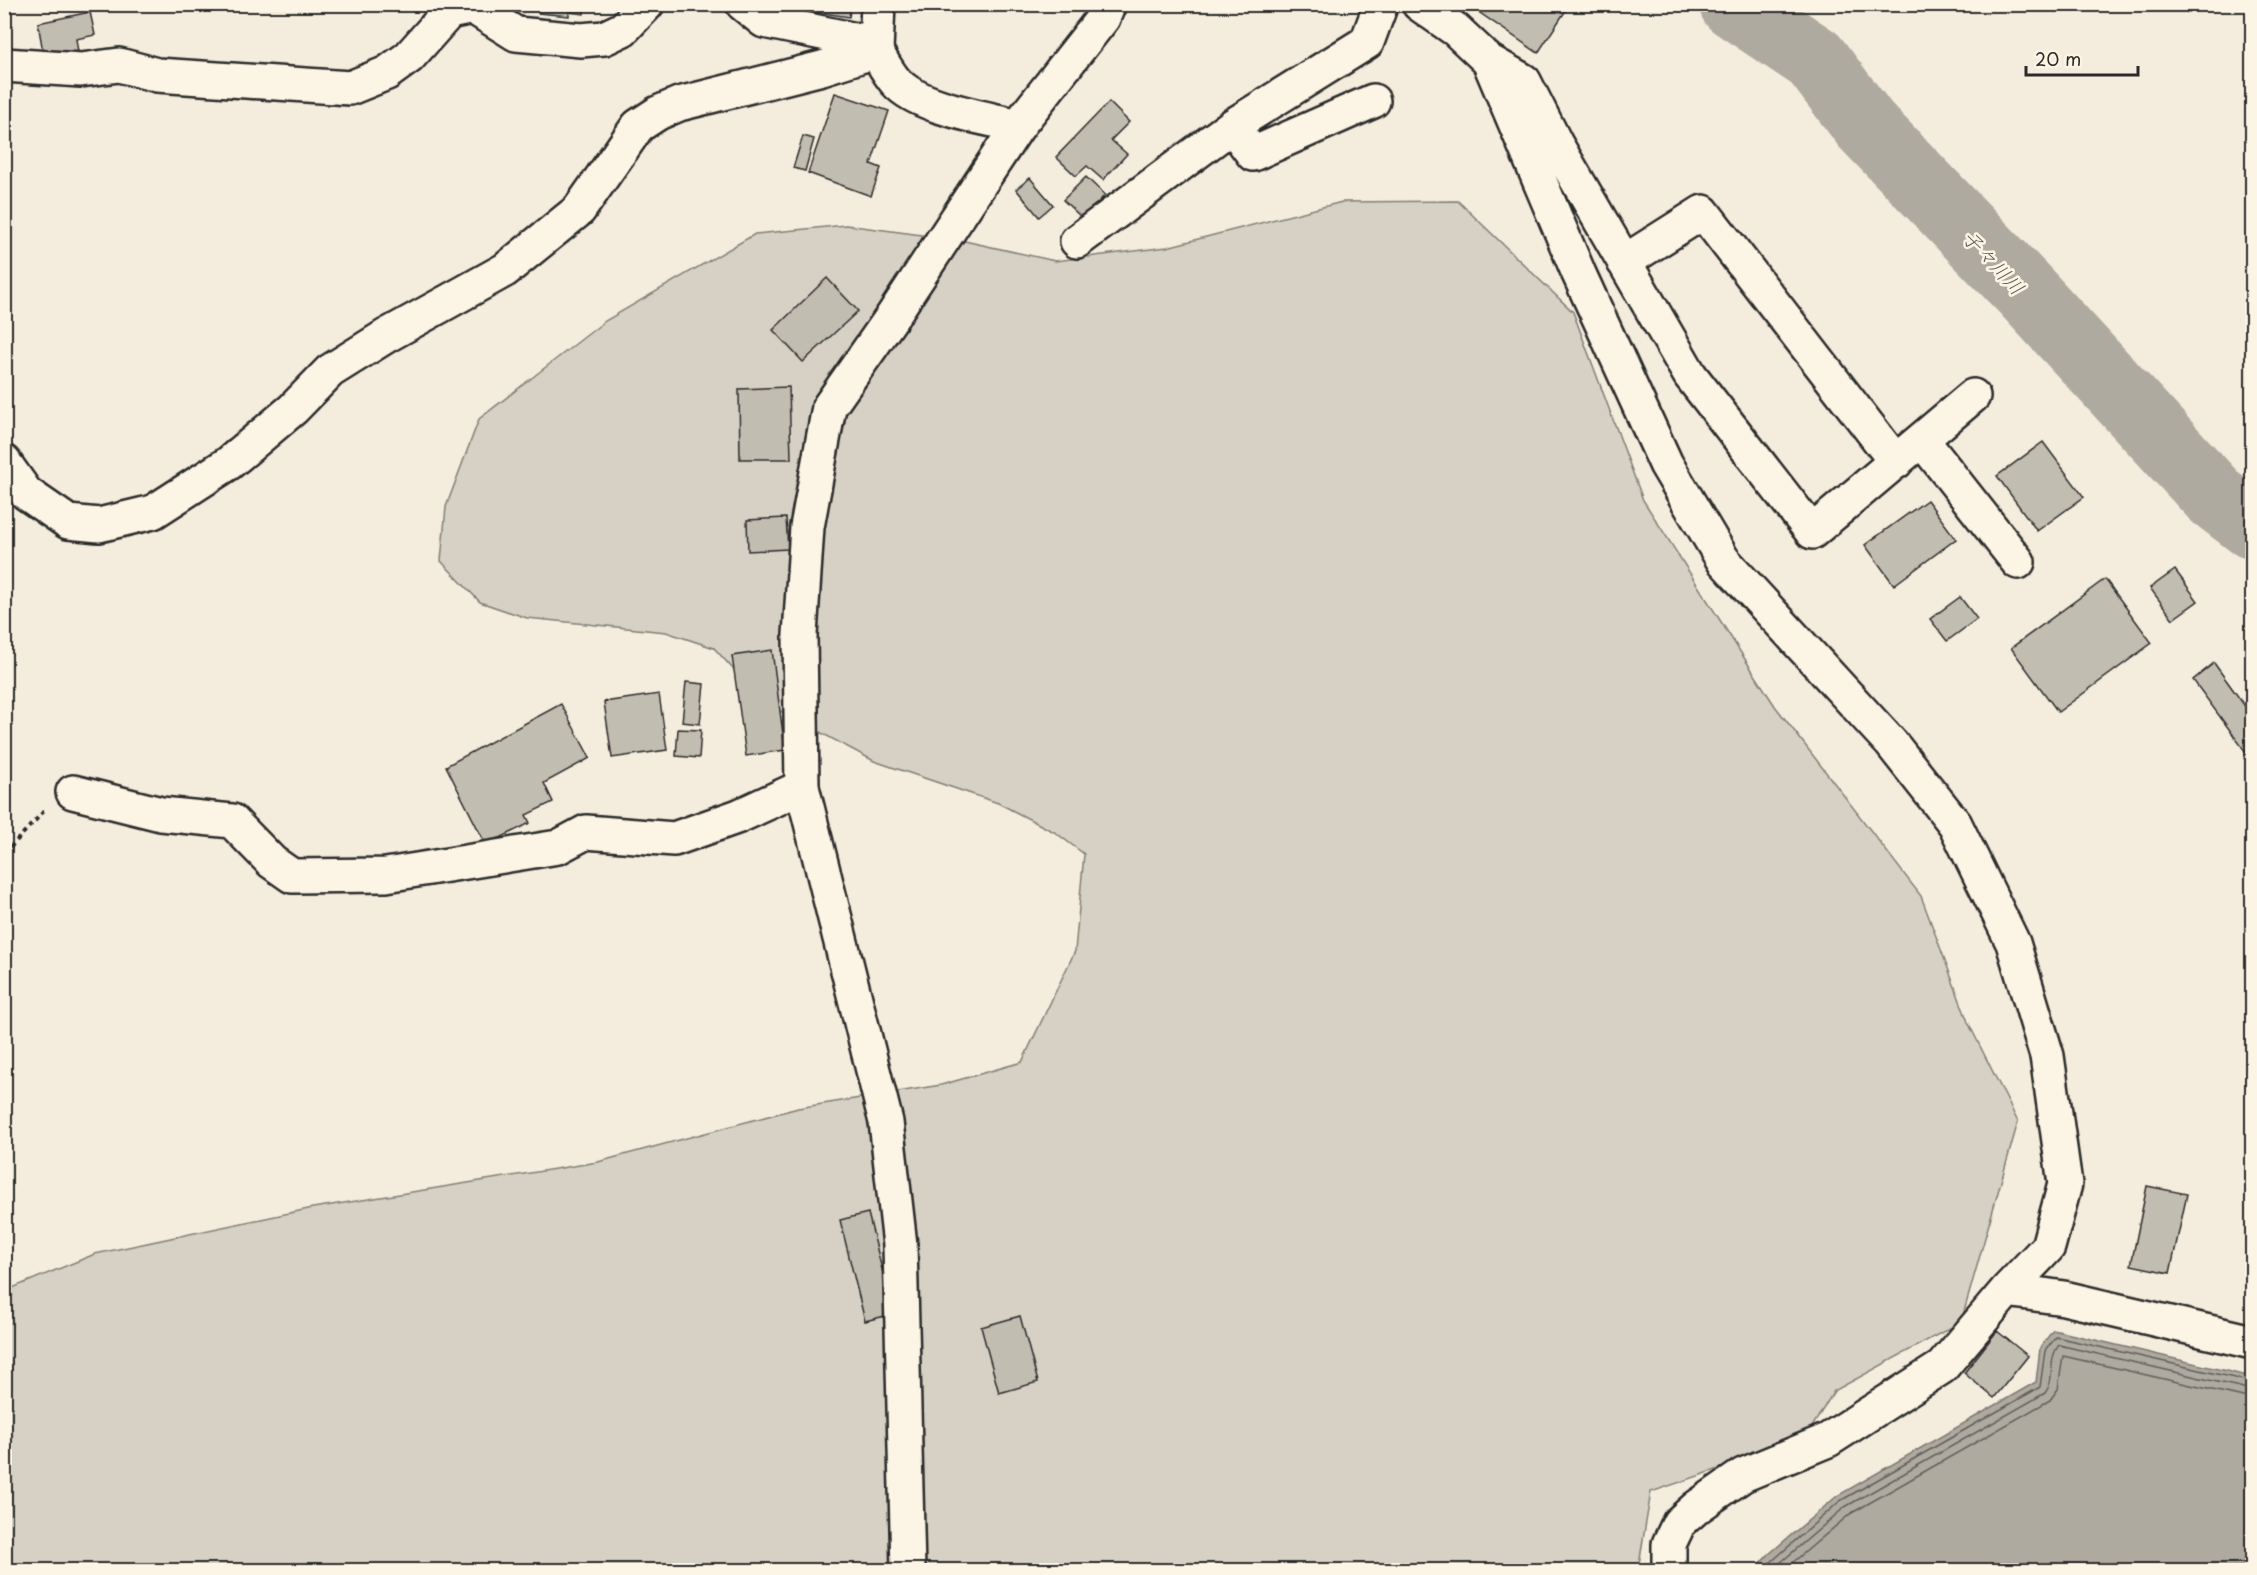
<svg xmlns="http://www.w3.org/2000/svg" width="2257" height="1575" font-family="'Playpen Sans','Klee One',sans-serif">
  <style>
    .green { fill: #d6d1c4; stroke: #807e78; stroke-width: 1.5 }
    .water { fill: #afaaa0; stroke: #7a7771; stroke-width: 1.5 }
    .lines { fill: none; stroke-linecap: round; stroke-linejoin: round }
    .shore { stroke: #605e5a; stroke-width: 1.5 }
    .river { stroke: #afaaa0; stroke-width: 68 }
    .building { fill: #c2bdb1; stroke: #2b2b2b; stroke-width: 1.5 }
    .minor-casing { stroke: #2b2b2b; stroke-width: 38 }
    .tertiary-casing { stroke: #2b2b2b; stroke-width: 38 }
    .path { stroke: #2b2b2b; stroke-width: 4; stroke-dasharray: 4.5 4.5; stroke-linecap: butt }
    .minor { stroke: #fcf5e5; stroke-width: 33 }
    .tertiary { stroke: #fcf5e5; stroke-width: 33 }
    .labels { text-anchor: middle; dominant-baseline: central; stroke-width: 5; stroke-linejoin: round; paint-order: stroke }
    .water-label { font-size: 20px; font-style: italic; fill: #595754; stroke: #fcf5e5 }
  </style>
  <rect width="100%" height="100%" fill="#f4edde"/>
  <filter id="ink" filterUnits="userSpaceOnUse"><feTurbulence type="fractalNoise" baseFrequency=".0167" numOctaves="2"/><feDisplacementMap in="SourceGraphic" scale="12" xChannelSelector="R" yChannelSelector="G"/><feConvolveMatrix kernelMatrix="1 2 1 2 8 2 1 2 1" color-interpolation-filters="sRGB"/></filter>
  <g filter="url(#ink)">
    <path class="green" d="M 1458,201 L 1573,312 L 1643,500 L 1775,706 L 1921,896 L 1968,1022 L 2018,1122 L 1961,1322 L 1834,1391 L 1804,1440 L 1651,1492 L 1638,1570 L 5,1570 L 5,1291 L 95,1254 L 313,1208 L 598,1162 L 798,1108 L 941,1085 L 1022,1062 L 1075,951 L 1084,854 L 1056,833 L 998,803 L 874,761 L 763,702 L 714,648 L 666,632 L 527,618 L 480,602 L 441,561 L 446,507 L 479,419 L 605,321 L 755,234 L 846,225 L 960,240 L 1055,261 L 1167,247 L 1342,202 Z"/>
    <path class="water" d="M 2053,1330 L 2252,1377 L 2252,1570 L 1754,1570 L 1769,1554 L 1837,1496 L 2036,1382 L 2040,1348 Z"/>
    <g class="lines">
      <path class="shore" d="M 1762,1570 L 1840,1501 L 2040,1387 L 2045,1351 L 2056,1337 L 2252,1382
        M 1772,1570 L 1845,1507 L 2045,1393 C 2056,1379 2047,1359 2059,1345 L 2252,1390
        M 1784,1570 L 1850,1514 L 2050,1400 L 2058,1389 L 2063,1356 L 2252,1399"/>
      <path class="river" d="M 1733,4 L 1815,59 L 1865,125 L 2026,292 L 2214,496 L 2252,525"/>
    </g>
    <path class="building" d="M 538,4 L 584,4 L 584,14 L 569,12 L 569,16 L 538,13 Z
      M 764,4 L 851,4 L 849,17 Z
      M 1467,4 L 1570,4 L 1538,53 Z
      M 90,12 L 95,35 L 76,39 L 78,52 L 44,58 L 38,23 Z
      M 835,93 L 889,111 L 871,164 L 881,168 L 871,196 L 808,173 Z
      M 1109,102 L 1129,122 L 1111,140 L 1127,154 L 1103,180 L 1087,166 L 1076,176 L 1056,157 Z
      M 803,136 L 814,139 L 805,171 L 793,168 Z
      M 1086,177 L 1105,195 L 1083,219 L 1063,200 Z
      M 1030,178 L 1053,205 L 1039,217 L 1016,189 Z
      M 827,278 L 858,311 L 803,362 L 773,330 Z
      M 789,387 L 791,459 L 740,459 L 739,389 Z
      M 2043,442 L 2084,497 L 2037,531 L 1997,476 Z
      M 1927,500 L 1956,539 L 1894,585 L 1865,545 Z
      M 786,518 L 788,549 L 748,551 L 747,520 Z
      M 2175,570 L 2198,601 L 2173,619 L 2150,588 Z
      M 2105,579 L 2152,643 L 2058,712 L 2011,648 Z
      M 1960,597 L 1977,619 L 1947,641 L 1930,619 Z
      M 772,650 L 785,750 L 746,756 L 732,656 Z
      M 2214,663 L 2252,716 L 2252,752 L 2248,755 L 2193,680 Z
      M 686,682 L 704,684 L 700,724 L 682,722 Z
      M 659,694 L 667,750 L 612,758 L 604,702 Z
      M 561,704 L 590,758 L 544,783 L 553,802 L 526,815 L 530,823 L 486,845 L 446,766 Z
      M 678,729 L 701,730 L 699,758 L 676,756 Z
      M 2147,1186 L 2187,1194 L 2170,1273 L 2131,1265 Z
      M 868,1213 L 893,1314 L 865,1321 L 840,1220 Z
      M 1020,1316 L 1038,1382 L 999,1393 L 981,1327 Z
      M 1997,1331 L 2028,1356 L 1994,1398 L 1964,1373 Z"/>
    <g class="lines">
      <defs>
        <path id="minor" d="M 743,4 L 764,21 L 876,44
          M 1419,4 L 1456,30 L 1489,61 L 1579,274 L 1666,464 L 1723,560 L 1891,743 L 1955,824 L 2013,943 L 2047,1056 L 2065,1184 L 2048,1247 L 2007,1290 L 1942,1367 L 1828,1440 L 1743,1475 L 1697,1507 L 1679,1523 L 1669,1544 L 1669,1570
          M 876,51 L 878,4
          M 1489,61 L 1524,81 L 1556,144 L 1690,375 L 1812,532 L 1973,396
          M 4,65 L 81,70 L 119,65 L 157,75 L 350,88 L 387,73 L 409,57 L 449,12 L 473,7 L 516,34 L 581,40 L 604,38 L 623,29 L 647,4
          M 1232,126 L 1253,154 L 1373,101
          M 1077,241 L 1232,126 L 1367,42 L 1381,4
          M 1624,262 L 1703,212 L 1896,462
          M 1922,440 L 2018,562
          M 4,462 L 26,493 L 68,522 L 99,525 L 153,512 L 229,463 L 293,409 L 330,371 L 386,336 L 505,270 L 579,210 L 638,126 L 658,113 L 679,104 L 822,68 L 876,51 C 882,61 888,73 896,82 C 919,108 984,117 1018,126
          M 73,792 L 161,814 L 232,821 L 272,862 L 292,876 L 386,875 L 558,847 L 586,832 L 674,839 L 739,816 L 802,787
          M 2007,1290 L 2064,1298 L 2252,1342"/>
        <path id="tertiary" d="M 908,1570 L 900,1245 L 886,1122 L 802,787 L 800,635 L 807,527 L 829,407 L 892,317 L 1018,126 L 1103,18 L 1109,4"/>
      </defs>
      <use href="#minor" class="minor-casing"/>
      <use href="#tertiary" class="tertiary-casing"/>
      <path class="path" d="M 4,854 L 45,810"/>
      <use href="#minor" class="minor"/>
      <use href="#tertiary" class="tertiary"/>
    </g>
  </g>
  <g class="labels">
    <g class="water-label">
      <text transform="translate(1994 262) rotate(47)">子々川川</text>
    </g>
  </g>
  <rect width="2257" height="1575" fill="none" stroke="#fcf5e5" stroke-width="24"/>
  <rect x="12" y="12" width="2233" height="1551" fill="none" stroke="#2b2b2b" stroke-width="2" filter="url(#ink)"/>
  <path d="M2026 66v9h112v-9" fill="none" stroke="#2b2b2b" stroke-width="3"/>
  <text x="2035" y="66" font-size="18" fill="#2b2b2b" stroke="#fcf5e5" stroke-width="4.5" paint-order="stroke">20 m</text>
</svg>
